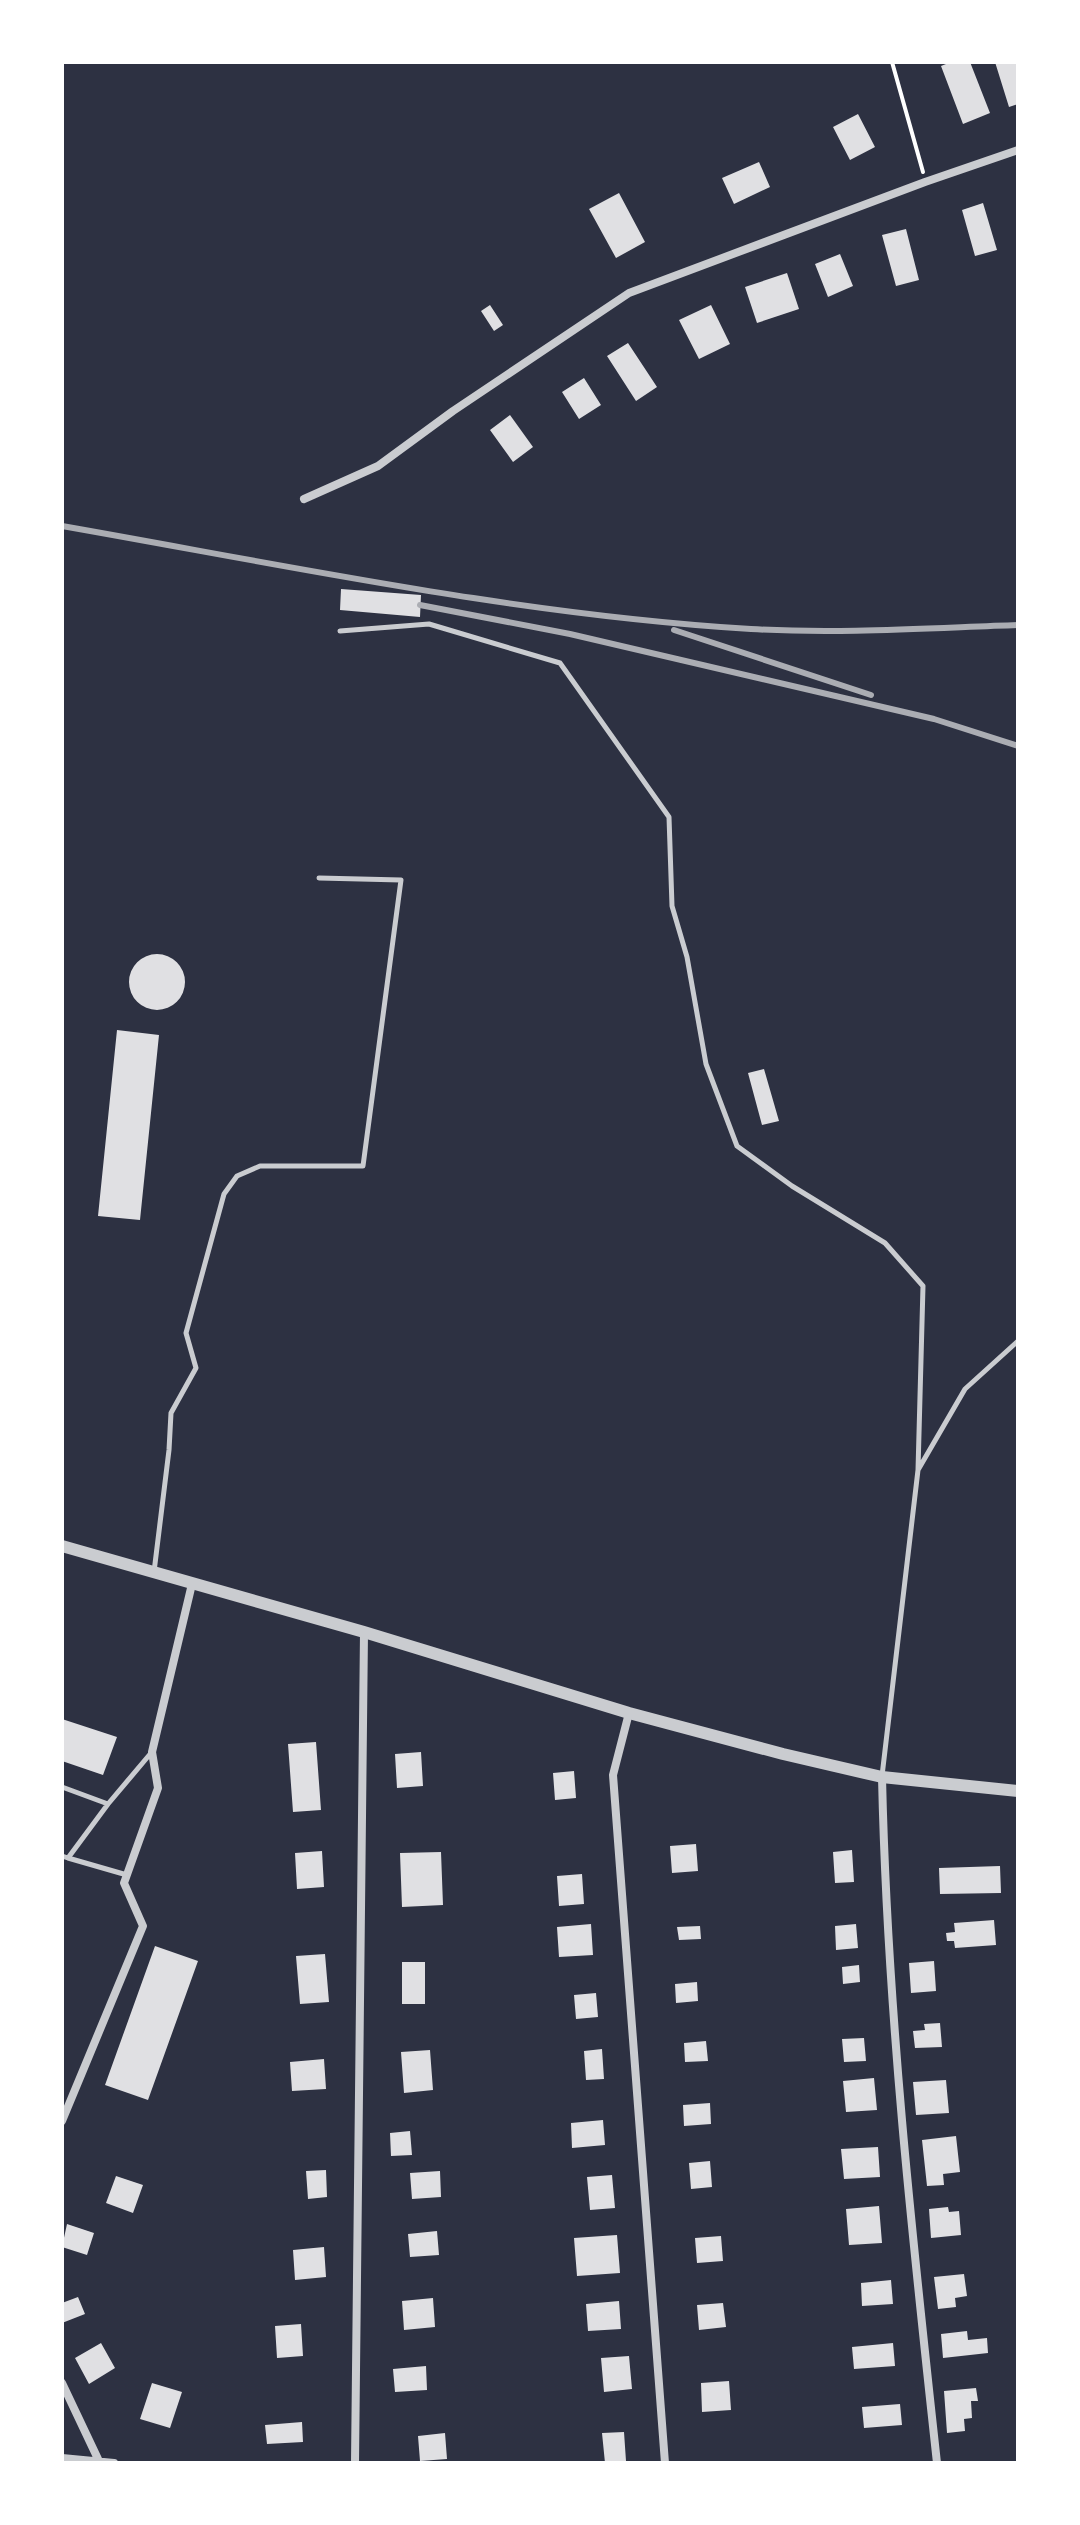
<svg xmlns="http://www.w3.org/2000/svg" width="1080" height="2525" font-family="Georgia,serif">
  <style>
    .building { fill: #e0e0e3 }
    .lines { fill: none; stroke-linecap: round; stroke-linejoin: round }
    .path { stroke: #fff; stroke-width: 4 }
    .service { stroke: #caccd0; stroke-width: 5 }
    .minor { stroke: #caccd0; stroke-width: 8 }
    .tertiary { stroke: #caccd0; stroke-width: 12 }
    .rail { stroke: #abadb3; stroke-width: 6 }
  </style>
  <rect width="100%" height="100%" fill="#2d3142"/>
  <path class="building" d="M 951,62 L 970,62 L 990,113 L 963,124 L 941,66 Z
    M 995,62 L 1018,62 L 1018,104 L 1009,107 Z
    M 858,114 L 875,147 L 850,160 L 833,127 Z
    M 759,162 L 770,187 L 734,204 L 722,178 Z
    M 619,193 L 645,242 L 616,258 L 589,209 Z
    M 983,203 L 997,250 L 975,256 L 962,210 Z
    M 906,229 L 919,280 L 896,286 L 882,235 Z
    M 840,254 L 853,286 L 828,297 L 815,264 Z
    M 787,273 L 799,309 L 757,323 L 745,287 Z
    M 490,305 L 503,325 L 494,331 L 481,311 Z
    M 711,305 L 730,344 L 699,359 L 679,320 Z
    M 628,343 L 657,387 L 636,401 L 607,356 Z
    M 584,378 L 601,405 L 579,419 L 562,392 Z
    M 510,415 L 533,447 L 513,462 L 490,430 Z
    M 341,589 L 421,595 L 420,617 L 340,610 Z
    M129 982a28 28 0 1 1 56 0a28 28 0 1 1-56 0Z
    M 117,1030 L 159,1035 L 140,1220 L 98,1216 Z
    M 764,1069 L 779,1121 L 762,1125 L 748,1073 Z
    M 62,1719 L 117,1737 L 103,1775 L 62,1761 Z
    M 316,1742 L 321,1810 L 293,1812 L 288,1744 Z
    M 421,1752 L 423,1786 L 397,1788 L 395,1754 Z
    M 574,1771 L 576,1798 L 555,1800 L 553,1773 Z
    M 696,1844 L 698,1871 L 672,1873 L 670,1846 Z
    M 852,1850 L 854,1882 L 835,1883 L 833,1852 Z
    M 322,1851 L 324,1887 L 297,1889 L 295,1853 Z
    M 441,1852 L 443,1905 L 402,1907 L 400,1853 Z
    M 1000,1866 L 1001,1893 L 940,1894 L 939,1868 Z
    M 582,1874 L 584,1904 L 559,1906 L 557,1876 Z
    M 994,1920 L 996,1945 L 955,1948 L 954,1941 L 947,1941 L 946,1933 L 955,1932 L 954,1923 Z
    M 591,1924 L 593,1955 L 559,1957 L 557,1927 Z
    M 856,1924 L 858,1948 L 836,1950 L 835,1926 Z
    M 700,1926 L 701,1939 L 679,1940 L 677,1927 Z
    M 155,1946 L 198,1961 L 148,2100 L 105,2085 Z
    M 325,1954 L 329,2002 L 300,2004 L 296,1956 Z
    M 934,1961 L 936,1991 L 911,1993 L 909,1963 Z
    M 402,1962 L 425,1962 L 425,2004 L 402,2004 Z
    M 859,1965 L 860,1982 L 843,1984 L 842,1967 Z
    M 697,1982 L 698,2001 L 676,2003 L 675,1984 Z
    M 596,1993 L 598,2017 L 576,2019 L 574,1995 Z
    M 940,2023 L 942,2047 L 915,2048 L 913,2031 L 925,2030 L 924,2024 Z
    M 864,2038 L 866,2061 L 844,2062 L 842,2039 Z
    M 706,2041 L 708,2061 L 685,2062 L 684,2043 Z
    M 602,2049 L 604,2079 L 586,2080 L 584,2051 Z
    M 430,2050 L 433,2090 L 404,2093 L 401,2052 Z
    M 324,2059 L 326,2089 L 292,2091 L 290,2062 Z
    M 874,2078 L 877,2110 L 846,2112 L 843,2081 Z
    M 946,2080 L 949,2113 L 916,2115 L 913,2082 Z
    M 710,2103 L 711,2124 L 684,2126 L 683,2105 Z
    M 603,2120 L 605,2145 L 572,2148 L 571,2123 Z
    M 410,2131 L 412,2155 L 391,2156 L 390,2133 Z
    M 956,2136 L 960,2172 L 943,2174 L 944,2185 L 927,2186 L 922,2140 Z
    M 878,2147 L 880,2177 L 844,2179 L 841,2149 Z
    M 710,2161 L 712,2187 L 691,2189 L 689,2163 Z
    M 326,2170 L 327,2197 L 308,2199 L 306,2171 Z
    M 440,2171 L 441,2197 L 412,2199 L 410,2173 Z
    M 612,2175 L 615,2208 L 590,2210 L 587,2177 Z
    M 116,2176 L 143,2185 L 133,2213 L 106,2203 Z
    M 879,2206 L 882,2243 L 849,2245 L 846,2209 Z
    M 948,2207 L 949,2212 L 959,2211 L 961,2235 L 931,2238 L 929,2209 Z
    M 67,2224 L 94,2233 L 87,2255 L 62,2247 Z
    M 437,2231 L 439,2255 L 410,2257 L 408,2234 Z
    M 617,2235 L 620,2273 L 577,2276 L 574,2238 Z
    M 721,2236 L 723,2261 L 697,2263 L 695,2238 Z
    M 324,2247 L 326,2277 L 295,2280 L 293,2250 Z
    M 964,2274 L 967,2296 L 955,2298 L 956,2307 L 938,2309 L 934,2277 Z
    M 891,2280 L 893,2304 L 862,2306 L 861,2283 Z
    M 78,2297 L 85,2314 L 62,2323 L 62,2303 Z
    M 433,2298 L 435,2327 L 404,2330 L 402,2301 Z
    M 619,2301 L 621,2329 L 588,2331 L 586,2304 Z
    M 723,2303 L 726,2327 L 699,2330 L 697,2305 Z
    M 301,2324 L 303,2356 L 277,2358 L 275,2326 Z
    M 967,2331 L 968,2340 L 987,2338 L 988,2353 L 943,2358 L 941,2334 Z
    M 101,2343 L 115,2368 L 89,2384 L 75,2358 Z
    M 893,2343 L 895,2366 L 854,2369 L 852,2347 Z
    M 629,2356 L 632,2389 L 604,2392 L 601,2358 Z
    M 426,2366 L 427,2390 L 395,2392 L 393,2369 Z
    M 729,2381 L 731,2410 L 702,2412 L 701,2383 Z
    M 152,2383 L 182,2392 L 170,2428 L 140,2419 Z
    M 976,2388 L 978,2401 L 971,2401 L 972,2418 L 964,2419 L 965,2431 L 947,2433 L 944,2391 Z
    M 900,2404 L 902,2425 L 864,2428 L 862,2407 Z
    M 302,2422 L 303,2442 L 267,2444 L 265,2425 Z
    M 624,2432 L 626,2461 L 605,2463 L 602,2433 Z
    M 445,2433 L 447,2459 L 420,2461 L 418,2436 Z"/>
  <g class="lines">
    <path class="path" d="M 892,62 L 923,172"/>
    <path class="service" d="M 340,631 L 429,624 L 560,663 L 669,817 L 672,906 L 687,957 L 706,1064 L 737,1146 L 792,1186 L 885,1243 L 923,1286 L 918,1470
      M 154,1572 L 169,1450 L 171,1413 L 196,1368 L 186,1333 L 224,1194 L 237,1176 L 260,1166 L 363,1166 L 401,880 L 319,878
      M 882,1776 L 918,1470 L 965,1389 L 1018,1341
      M 62,1787 L 108,1804 L 151,1753
      M 62,1856 L 68,1858 L 108,1804
      M 68,1858 L 127,1875"/>
    <path class="minor" d="M 304,499 L 378,466 L 453,411 L 629,293 L 925,182 L 1018,150
      M 629,1713 L 613,1775 L 665,2463
      M 882,1777 C 887,2006 912,2235 937,2463
      M 62,2121 L 143,1926 L 124,1883 L 158,1788 L 152,1752 L 192,1584
      M 62,2383 L 98,2459
      M 62,2458 L 114,2463
      M 355,2463 L 364,1632"/>
    <path class="tertiary" d="M 62,1546 L 364,1632 L 629,1713 L 783,1754 L 882,1777 L 1018,1791"/>
    <path class="rail" d="M 62,526 C 290,566 520,615 751,629 C 840,634 929,628 1018,625
      M 420,605 L 570,634 L 934,719 L 1018,746
      M 674,630 L 871,695"/>
  </g>
  <rect width="1080" height="2525" fill="none" stroke="#ffffff" stroke-width="128"/>
</svg>
